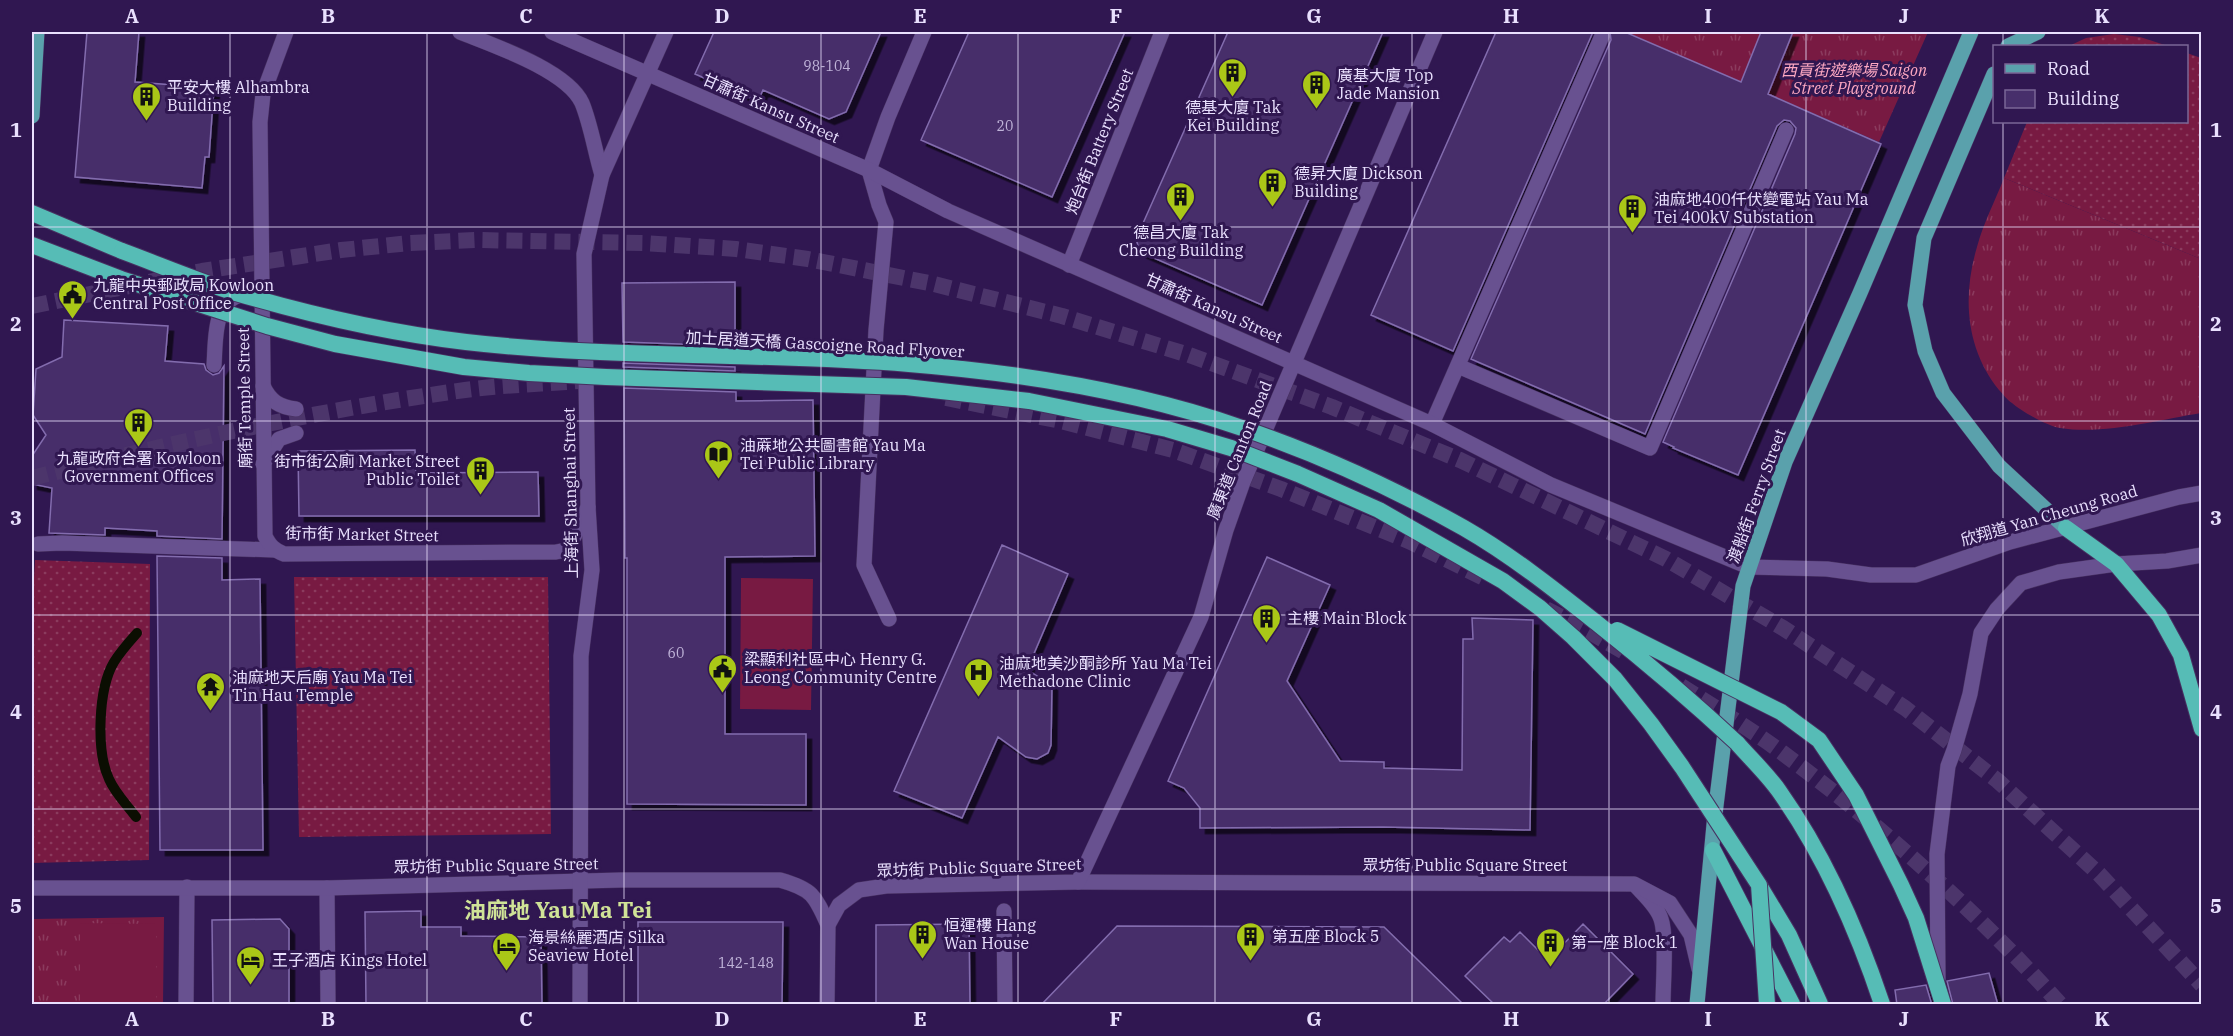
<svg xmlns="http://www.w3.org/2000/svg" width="2233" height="1036" font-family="'IBM Plex Serif','Noto Sans TC',serif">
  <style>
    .grass { fill: url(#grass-tufts) }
    .garden { fill: url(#garden-dots) }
    .pitch { fill: #781a42 }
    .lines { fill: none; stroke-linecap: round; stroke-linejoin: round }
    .stream { stroke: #0b0e02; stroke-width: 10 }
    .building { fill: #472f6b; stroke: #836cae; stroke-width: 1.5; filter: url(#shadow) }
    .trunk-tunnel { stroke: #4c356b; stroke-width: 16; stroke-dasharray: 16 8; stroke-linecap: butt }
    .service-casing { stroke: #473161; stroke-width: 16 }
    .pedestrian-casing { stroke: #473161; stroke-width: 16 }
    .minor-casing { stroke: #473161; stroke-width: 16 }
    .tertiary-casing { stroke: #473161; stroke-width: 16 }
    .secondary-casing { stroke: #473161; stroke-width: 16 }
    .primary-casing { stroke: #473161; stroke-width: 16 }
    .trunk-casing { stroke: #473161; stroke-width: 18 }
    .service { stroke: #685190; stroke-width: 15 }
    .pedestrian { stroke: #685190; stroke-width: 15 }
    .minor { stroke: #685190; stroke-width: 15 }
    .tertiary { stroke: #685190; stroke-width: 15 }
    .secondary { stroke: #685190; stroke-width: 15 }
    .primary { stroke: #5aa1ac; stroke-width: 15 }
    .trunk { stroke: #56bcb6; stroke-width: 16 }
    .trunk-bridge-casing { stroke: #473161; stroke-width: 18; stroke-linecap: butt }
    .trunk-bridge { stroke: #56bcb6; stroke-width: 16 }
    .grid { fill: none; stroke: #e9e0fe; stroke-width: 1.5; stroke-opacity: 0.55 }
    .labels { text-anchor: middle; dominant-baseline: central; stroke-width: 6; stroke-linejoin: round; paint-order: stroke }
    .number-label { font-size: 14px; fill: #c0b4d9 }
    .park-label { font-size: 16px; font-style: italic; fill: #fca7c1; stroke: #301751 }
    .poi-label { font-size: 16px; fill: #e9e0fe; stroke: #301751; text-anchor: start }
    .street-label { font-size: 16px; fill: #e9e0fe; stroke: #301751 }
    .district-label { font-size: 22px; font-weight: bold; fill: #d0e397; stroke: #301751 }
    .neatline { fill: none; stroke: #e9e0fe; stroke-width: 2 }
    .grid-label { font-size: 20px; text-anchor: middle; font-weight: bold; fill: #e9e0fe }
  </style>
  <defs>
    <pattern id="grass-tufts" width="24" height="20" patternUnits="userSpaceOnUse" patternTransform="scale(1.5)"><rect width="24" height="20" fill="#781a42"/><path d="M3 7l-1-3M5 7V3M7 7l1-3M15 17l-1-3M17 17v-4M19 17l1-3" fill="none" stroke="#8b3b5e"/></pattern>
    <pattern id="garden-dots" width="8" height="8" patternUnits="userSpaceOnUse" patternTransform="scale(1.5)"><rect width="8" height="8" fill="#781a42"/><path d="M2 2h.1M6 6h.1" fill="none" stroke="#8b3b5e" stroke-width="1.8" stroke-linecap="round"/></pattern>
    <filter id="shadow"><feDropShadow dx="5.5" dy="5.5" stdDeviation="0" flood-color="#0009"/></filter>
  </defs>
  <rect width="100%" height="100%" fill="#301751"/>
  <path class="grass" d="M 1626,32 L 1928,32 L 1879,142 Z
    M 2004,178 L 2201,259 L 2201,413 C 2158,420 2104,435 2060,428 C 2049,427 2021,411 2012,403 C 2007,400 2003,394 1999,390 C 1966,349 1962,297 1977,247 C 1983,224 1995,201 2004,178 Z
    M 164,917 L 163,1004 L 32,1004 L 33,919 Z"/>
  <path class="garden" d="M 2114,34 L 2140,37 L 2168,46 L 2069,46 L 2086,38 Z
    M 2187,53 L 2201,58 L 2201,259 L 2004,178 L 2027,122 L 2186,122 Z
    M 35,560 L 150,564 L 149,860 L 32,863 L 32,613 Z
    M 294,577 L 548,577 L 551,834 L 299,837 Z"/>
  <path class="pitch" d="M 741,578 L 813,579 L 811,710 L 740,709 Z
    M 80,923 L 156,924 L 156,1004 L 80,1004 Z"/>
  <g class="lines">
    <path class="stream" d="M 136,817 C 127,805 115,793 109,779 C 96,751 98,689 114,662 C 120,652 129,642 137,633"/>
  </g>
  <path class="building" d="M 87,32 L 139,32 L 135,82 L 214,88 L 209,157 L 205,157 L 202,188 L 75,177 Z
    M 714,32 L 881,32 L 846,112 L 829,119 L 763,90 L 758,101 L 695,74 Z
    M 969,32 L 1125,32 L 1052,197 L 921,140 Z
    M 1228,32 L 1383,32 L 1262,305 L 1140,252 L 1136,239 Z
    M 1496,32 L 1593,32 L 1453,351 L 1371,315 Z
    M 1610,32 L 1625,32 L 1741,82 L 1761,32 L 1793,32 L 1768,94 L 1881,144 L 1738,475 L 1673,448 L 1674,447 L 1663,442 L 1795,134 L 1796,128 L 1790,121 L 1784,120 L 1777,126 L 1645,434 L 1471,359 L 1611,40 Z
    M 735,282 L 735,346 L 623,342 L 622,283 Z
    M 64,320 L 168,326 L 165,361 L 204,364 L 206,370 L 213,375 L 219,373 L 224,366 L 222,539 L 157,536 L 157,531 L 105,528 L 105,535 L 49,533 L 52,488 L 32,484 L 32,456 L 46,435 L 33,415 L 36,369 L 62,357 Z
    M 623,363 L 735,367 L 735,371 L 623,367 Z
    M 624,388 L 736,392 L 736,401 L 813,400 L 815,556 L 725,557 L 725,734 L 806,734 L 806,805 L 627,804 L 627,558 L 625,558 Z
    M 415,450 L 416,473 L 538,472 L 539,516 L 299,516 L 298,451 Z
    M 1002,545 L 1068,574 L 1027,670 L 1052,685 L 1051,745 L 1048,753 L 1037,759 L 1026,757 L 998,737 L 962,818 L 894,791 Z
    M 157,556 L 222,558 L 222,580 L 260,579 L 263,850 L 160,850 Z
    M 1267,557 L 1330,585 L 1287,681 L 1340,761 L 1384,762 L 1384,768 L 1462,770 L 1463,639 L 1473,639 L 1472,618 L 1533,620 L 1530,830 L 1383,827 L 1200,828 L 1200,808 L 1184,788 L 1168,781 Z
    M 421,911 L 421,927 L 461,927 L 461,936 L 541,937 L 542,1005 L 366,1005 L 365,912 Z
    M 280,919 L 289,929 L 289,1005 L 213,1005 L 212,920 Z
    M 638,922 L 783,922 L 782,1005 L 638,1005 Z
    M 969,924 L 970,1005 L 876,1005 L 876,925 Z
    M 1583,924 L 1633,974 L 1603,1005 L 1495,1005 L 1465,976 L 1504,937 L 1510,942 L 1520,932 L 1548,960 Z
    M 1117,926 L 1384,927 L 1464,1005 L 1041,1005 Z
    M 1989,973 L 1998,1005 L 1953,1005 L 1947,981 Z
    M 1926,985 L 1932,1005 L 1897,1005 L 1895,990 Z"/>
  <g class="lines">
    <path class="trunk-tunnel" d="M 32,306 L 202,271 L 341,250 L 410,243 L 477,240 L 644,243 L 736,249 L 808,259 L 934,284 L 1062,316 L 1189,355 L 1332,407 L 1460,460 L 1666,559 L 1783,628 L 1905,708 L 1998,781 L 2099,874 L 2202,985
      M 946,398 L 1061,421 L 1173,450 L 1281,489 L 1411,542 L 1488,580
      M 32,478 C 175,442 319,410 465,390 C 503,385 541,384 579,381
      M 1546,609 L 1590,632 L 1626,653
      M 1681,686 C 1717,709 1754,731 1788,757 C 1886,830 1978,913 2060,1004"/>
    <defs>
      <path id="service" d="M 214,365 C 216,340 212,295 248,294
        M 1458,366 L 1650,448 L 1786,130
        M 263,386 C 270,401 279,407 296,409
        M 1432,424 L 1602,36
        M 263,464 L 279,439 L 296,433"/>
      <path id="pedestrian" d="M 869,170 L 888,117 L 924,32
        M 38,544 L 62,543 L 274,550
        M 1004,911 L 1005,1004"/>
      <path id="minor" d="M 286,32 L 263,94 L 260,122 L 265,536 C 270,546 274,550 284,554 L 556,552 L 566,550 L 571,543 L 588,507
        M 460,32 C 492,45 567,70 582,103 C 591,125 595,152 602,175
        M 869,170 L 879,205 L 886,222 L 876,330 L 864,565 L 889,619
        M 1069,265 L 1162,32
        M 1635,885 C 1644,895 1657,906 1661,919 C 1667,936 1663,984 1663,1004
        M 327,888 L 328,1004
        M 186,1004 L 187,887"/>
      <path id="tertiary" d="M 2116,564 L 2167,561 L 2202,555
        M 1078,882 L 1634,884 L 1670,903 L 1691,935 L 1699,969
        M 32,888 L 327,888 L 621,880 L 780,880 C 812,889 815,895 828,925"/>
      <path id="secondary" d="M 552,32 L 869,170 L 948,211 L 1432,424 L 1551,485 L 1749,567 L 1827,569 L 1871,575 L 1916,575 L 2010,542 L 2179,497 L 2202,493
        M 1938,979 L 1937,854 L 1948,766 L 1954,750 L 1970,694 L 1981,633 L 1997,609 L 2021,583 L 2059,572 L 2116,564
        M 580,1004 L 581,656 L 592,570 L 588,507 L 584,254 L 602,175 L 666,32
        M 827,1004 L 828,925 L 839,905 L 859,890 L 886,886 L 1078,882 L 1201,617 L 1226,530 L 1243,482 L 1435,32"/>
      <path id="primary" d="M 2008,46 L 2038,32
        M 1994,74 L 1924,238 L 1915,305 L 1925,351 L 1943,393 L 1999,466 L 2066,528
        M 32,116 L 37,32
        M 1697,1004 L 1715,814 L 1743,586 L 1785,462 L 1860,293 L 1971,32"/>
      <path id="trunk" d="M 32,213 L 122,251
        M 32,245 L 121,279
        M 2066,528 L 2116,564 L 2159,615 L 2181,655 L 2202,729
        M 1737,743 C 1751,759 1767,774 1779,791 C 1825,856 1857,929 1882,1004
        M 1713,850 L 1792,1004
        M 1759,885 L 1789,935 L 1820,1004"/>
    </defs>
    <use href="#service" class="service-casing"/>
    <use href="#pedestrian" class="pedestrian-casing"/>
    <use href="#minor" class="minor-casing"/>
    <use href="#tertiary" class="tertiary-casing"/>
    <use href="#secondary" class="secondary-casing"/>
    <use href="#primary" class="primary-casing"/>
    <use href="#trunk" class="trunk-casing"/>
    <use href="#service" class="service"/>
    <use href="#pedestrian" class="pedestrian"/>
    <use href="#minor" class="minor"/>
    <use href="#tertiary" class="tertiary"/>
    <use href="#secondary" class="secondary"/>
    <use href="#primary" class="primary"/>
    <use href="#trunk" class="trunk"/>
    <defs>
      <path id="trunk-bridge" d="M 122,251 C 160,265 197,281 236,293 C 311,315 388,333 466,342 C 613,359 762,352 909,364 C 1021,373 1136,391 1242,428 C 1318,454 1393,488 1464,528 C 1511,555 1555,590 1598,624 C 1646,662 1692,701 1737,743
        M 121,279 L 267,326 L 335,344 L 464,367 L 529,373 L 606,377 L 906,387 L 1029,401 L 1167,429 L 1231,448 L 1298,474 L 1379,510 L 1503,581 L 1540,608 L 1573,637 L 1615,679 L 1651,724 L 1682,767 L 1759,885 L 1767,1004
        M 1617,630 L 1781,712 L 1819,740 L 1856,795 L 1901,885 L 1916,918 L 1943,1004"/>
    </defs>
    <use href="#trunk-bridge" class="trunk-bridge-casing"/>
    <use href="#trunk-bridge" class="trunk-bridge"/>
  </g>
  <path class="grid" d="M 230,32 L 230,1004M 427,32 L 427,1004M 624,32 L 624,1004M 821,32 L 821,1004M 1018,32 L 1018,1004M 1215,32 L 1215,1004M 1412,32 L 1412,1004M 1609,32 L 1609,1004M 1806,32 L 1806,1004M 2003,32 L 2003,46M 2003,122 L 2003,1004M 32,227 L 2202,227M 32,421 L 2202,421M 32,615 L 2202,615M 32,809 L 2202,809"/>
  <defs>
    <symbol id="building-pin" viewBox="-11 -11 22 30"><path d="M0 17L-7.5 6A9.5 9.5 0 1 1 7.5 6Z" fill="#aac717" stroke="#301751"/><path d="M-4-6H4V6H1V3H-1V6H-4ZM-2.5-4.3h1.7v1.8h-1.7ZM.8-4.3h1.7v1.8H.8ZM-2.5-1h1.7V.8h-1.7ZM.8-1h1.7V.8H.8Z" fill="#111"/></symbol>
    <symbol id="civic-pin" viewBox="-11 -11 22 30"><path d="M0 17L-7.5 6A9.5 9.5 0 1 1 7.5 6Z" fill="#aac717" stroke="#301751"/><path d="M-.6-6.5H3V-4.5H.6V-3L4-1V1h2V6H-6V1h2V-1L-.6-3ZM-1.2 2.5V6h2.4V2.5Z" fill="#111"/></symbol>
    <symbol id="library-pin" viewBox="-11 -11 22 30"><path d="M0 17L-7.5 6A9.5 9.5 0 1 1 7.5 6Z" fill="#aac717" stroke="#301751"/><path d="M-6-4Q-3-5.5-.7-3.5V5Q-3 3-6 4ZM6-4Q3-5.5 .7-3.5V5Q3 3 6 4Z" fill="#111"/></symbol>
    <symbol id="hospital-pin" viewBox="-11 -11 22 30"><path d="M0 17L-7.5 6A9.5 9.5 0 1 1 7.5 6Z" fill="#aac717" stroke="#301751"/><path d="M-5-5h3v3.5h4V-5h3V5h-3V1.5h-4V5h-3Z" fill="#111"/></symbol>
    <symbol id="temple-pin" viewBox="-11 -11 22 30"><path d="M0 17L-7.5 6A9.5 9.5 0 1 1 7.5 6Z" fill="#aac717" stroke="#301751"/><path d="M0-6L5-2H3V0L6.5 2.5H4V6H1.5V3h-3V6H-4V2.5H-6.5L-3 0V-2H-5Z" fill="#111"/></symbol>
    <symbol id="hotel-pin" viewBox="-11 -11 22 30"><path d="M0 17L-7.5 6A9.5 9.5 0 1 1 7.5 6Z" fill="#aac717" stroke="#301751"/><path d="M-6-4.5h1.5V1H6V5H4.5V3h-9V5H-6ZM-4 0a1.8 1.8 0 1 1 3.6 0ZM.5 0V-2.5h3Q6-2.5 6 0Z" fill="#111"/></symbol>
  </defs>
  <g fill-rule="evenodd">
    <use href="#building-pin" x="1216" y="56" width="33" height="45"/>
    <use href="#building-pin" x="1300" y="68" width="33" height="45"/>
    <use href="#building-pin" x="130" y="80" width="33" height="45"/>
    <use href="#building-pin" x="1256" y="166" width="33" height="45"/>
    <use href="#building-pin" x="1164" y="180" width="33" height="45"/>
    <use href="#building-pin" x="1616" y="192" width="33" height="45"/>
    <use href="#civic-pin" x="56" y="278" width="33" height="45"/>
    <use href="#building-pin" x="122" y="406" width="33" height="45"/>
    <use href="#library-pin" x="702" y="438" width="33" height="45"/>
    <use href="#building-pin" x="464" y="454" width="33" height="45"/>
    <use href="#building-pin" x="1250" y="602" width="33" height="45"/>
    <use href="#civic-pin" x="706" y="652" width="33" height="45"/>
    <use href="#hospital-pin" x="962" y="656" width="33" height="45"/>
    <use href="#temple-pin" x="194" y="670" width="33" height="45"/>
    <use href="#building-pin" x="906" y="918" width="33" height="45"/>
    <use href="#building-pin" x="1234" y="920" width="33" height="45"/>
    <use href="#building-pin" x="1534" y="926" width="33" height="45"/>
    <use href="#hotel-pin" x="490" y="930" width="33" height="45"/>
    <use href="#hotel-pin" x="234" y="944" width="33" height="45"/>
  </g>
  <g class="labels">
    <g class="number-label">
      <text x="827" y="66">98-104</text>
      <text x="1005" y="126">20</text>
      <text x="676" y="653">60</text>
      <text x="746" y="963">142-148</text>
    </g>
    <g class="park-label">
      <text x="1854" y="70">西貢街遊樂場 Saigon<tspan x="1854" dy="18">Street Playground</tspan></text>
    </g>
    <g class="poi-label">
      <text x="1337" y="75">廣基大廈 Top<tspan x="1337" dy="18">Jade Mansion</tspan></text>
      <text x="167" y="87">平安大樓 Alhambra<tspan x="167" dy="18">Building</tspan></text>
      <text x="1233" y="107" text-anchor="middle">德基大廈 Tak<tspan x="1233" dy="18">Kei Building</tspan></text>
      <text x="1294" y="173">德昇大廈 Dickson<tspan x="1294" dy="18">Building</tspan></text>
      <text x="1654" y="199">油麻地400仟伏變電站 Yau Ma<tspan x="1654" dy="18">Tei 400kV Substation</tspan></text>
      <text x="1181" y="232" text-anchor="middle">德昌大廈 Tak<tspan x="1181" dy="18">Cheong Building</tspan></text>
      <text x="93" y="285">九龍中央郵政局 Kowloon<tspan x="93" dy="18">Central Post Office</tspan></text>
      <text x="740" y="445">油蔴地公共圖書館 Yau Ma<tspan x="740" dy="18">Tei Public Library</tspan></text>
      <text x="139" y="458" text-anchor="middle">九龍政府合署 Kowloon<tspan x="139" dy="18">Government Offices</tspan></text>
      <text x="460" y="461" text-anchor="end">街市街公廁 Market Street<tspan x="460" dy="18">Public Toilet</tspan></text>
      <text x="1287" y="618">主樓 Main Block</text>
      <text x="744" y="659">梁顯利社區中心 Henry G.<tspan x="744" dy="18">Leong Community Centre</tspan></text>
      <text x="999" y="663">油麻地美沙酮診所 Yau Ma Tei<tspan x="999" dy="18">Methadone Clinic</tspan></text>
      <text x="232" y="677">油麻地天后廟 Yau Ma Tei<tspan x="232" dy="18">Tin Hau Temple</tspan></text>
      <text x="944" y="925">恒運樓 Hang<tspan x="944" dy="18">Wan House</tspan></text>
      <text x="1272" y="936">第五座 Block 5</text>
      <text x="528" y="937">海景絲麗酒店 Silka<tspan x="528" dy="18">Seaview Hotel</tspan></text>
      <text x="1571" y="942">第一座 Block 1</text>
      <text x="272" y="960">王子酒店 Kings Hotel</text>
    </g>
    <g class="street-label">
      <text transform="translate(771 108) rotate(24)">甘肅街 Kansu Street</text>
      <text transform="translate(1099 141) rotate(-68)">炮台街 Battery Street</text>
      <text transform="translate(1214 308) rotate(24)">甘肅街 Kansu Street</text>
      <text transform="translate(825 344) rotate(3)">加士居道天橋 Gascoigne Road Flyover</text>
      <text transform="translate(244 398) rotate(-91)">廟街 Temple Street</text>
      <text transform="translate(1239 450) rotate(-68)">廣東道 Canton Road</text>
      <text transform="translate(570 493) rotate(-91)">上海街 Shanghai Street</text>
      <text transform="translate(1756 496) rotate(-70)">渡船街 Ferry Street</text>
      <text transform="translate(2049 515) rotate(-16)">欣翔道 Yan Cheung Road</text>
      <text transform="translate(362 534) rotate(1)">街市街 Market Street</text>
      <text transform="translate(496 865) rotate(-1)">眾坊街 Public Square Street</text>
      <text x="1465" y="865">眾坊街 Public Square Street</text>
      <text transform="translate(979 867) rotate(-2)">眾坊街 Public Square Street</text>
    </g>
    <g class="district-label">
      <text x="558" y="909">油麻地 Yau Ma Tei</text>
    </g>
  </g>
  <rect width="2233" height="1036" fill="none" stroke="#301751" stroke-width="66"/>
  <rect x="1993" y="45" width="195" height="78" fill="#301751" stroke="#7a6796" stroke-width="1.5"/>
  <rect x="2005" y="64" width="30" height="9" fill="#5aa1ac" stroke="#7a6796" stroke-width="1.5"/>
  <text x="2047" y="75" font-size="18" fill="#e9e0fe">Road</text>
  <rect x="2005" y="90" width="30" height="18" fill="#472f6b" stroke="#7a6796" stroke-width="1.5"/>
  <text x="2047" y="105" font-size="18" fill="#e9e0fe">Building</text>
  <rect x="33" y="33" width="2167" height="970" class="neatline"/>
  <g class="grid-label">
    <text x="132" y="23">A</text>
    <text x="328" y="23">B</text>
    <text x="526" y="23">C</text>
    <text x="722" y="23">D</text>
    <text x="920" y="23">E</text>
    <text x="1116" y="23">F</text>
    <text x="1314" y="23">G</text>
    <text x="1511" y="23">H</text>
    <text x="1708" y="23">I</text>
    <text x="1904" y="23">J</text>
    <text x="2102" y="23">K</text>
    <text x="16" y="137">1</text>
    <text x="2216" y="137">1</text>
    <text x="16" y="331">2</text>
    <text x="2216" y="331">2</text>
    <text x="16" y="525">3</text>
    <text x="2216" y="525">3</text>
    <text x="16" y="719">4</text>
    <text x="2216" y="719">4</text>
    <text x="16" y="913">5</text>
    <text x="2216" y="913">5</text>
    <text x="132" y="1026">A</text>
    <text x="328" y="1026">B</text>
    <text x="526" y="1026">C</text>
    <text x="722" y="1026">D</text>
    <text x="920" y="1026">E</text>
    <text x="1116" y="1026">F</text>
    <text x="1314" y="1026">G</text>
    <text x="1511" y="1026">H</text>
    <text x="1708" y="1026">I</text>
    <text x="1904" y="1026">J</text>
    <text x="2102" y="1026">K</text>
  </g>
</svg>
